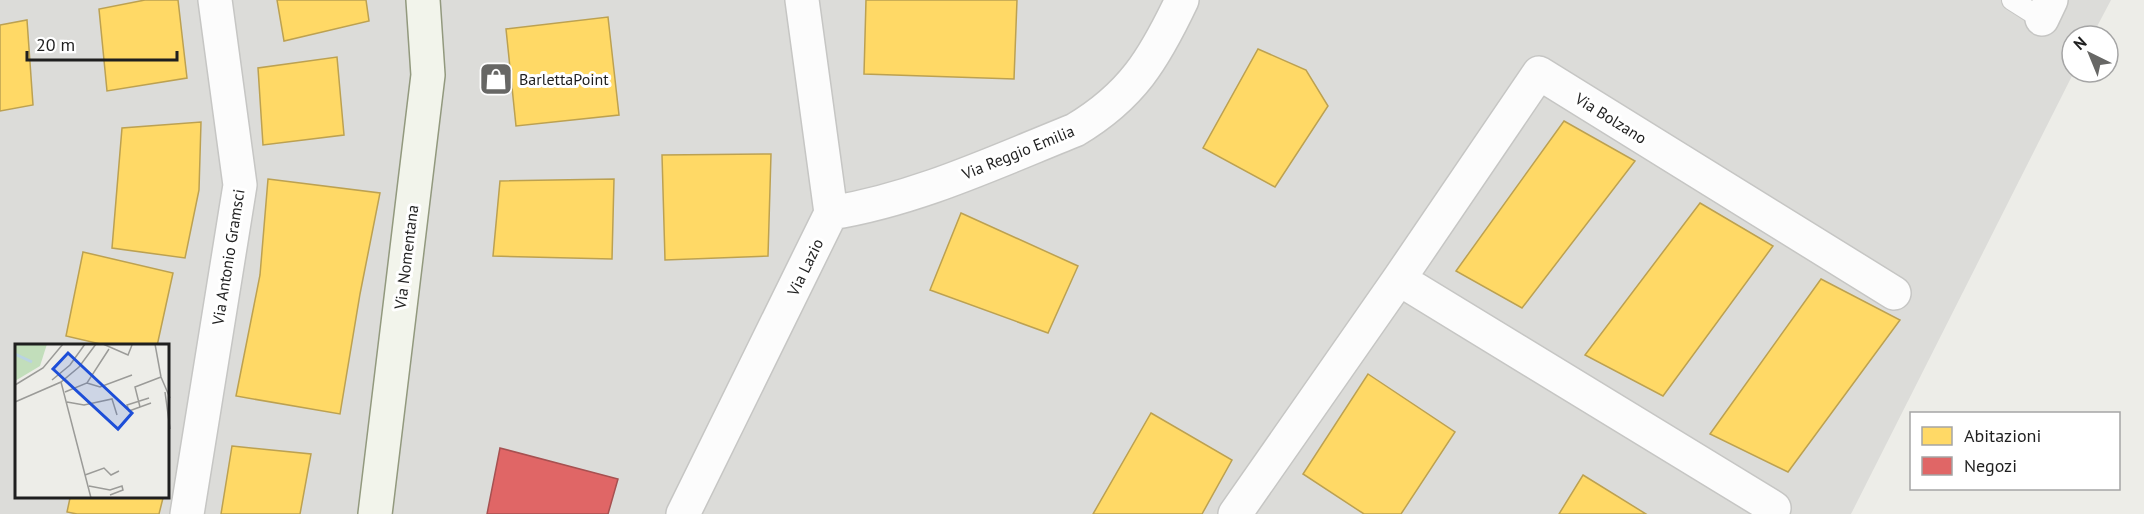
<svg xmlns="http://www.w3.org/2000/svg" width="2144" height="514" font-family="'PT Sans',sans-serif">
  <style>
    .residential { fill: #dcdcd9; fill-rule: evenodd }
    .homes { fill: #ffd966; stroke: #bca151; stroke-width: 1.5 }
    .shops { fill: #e06666; stroke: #a65151; stroke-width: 1.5 }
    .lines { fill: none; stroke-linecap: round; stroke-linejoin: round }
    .lane-casing { stroke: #c6c6c4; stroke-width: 22 }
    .street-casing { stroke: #c6c6c4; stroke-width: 36 }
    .secondary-casing { stroke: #92997e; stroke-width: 36 }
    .lane { stroke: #fcfcfc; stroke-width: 20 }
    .street { stroke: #fcfcfc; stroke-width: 33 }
    .secondary { stroke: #f2f4eb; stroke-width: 33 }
    .labels { text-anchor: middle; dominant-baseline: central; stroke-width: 6; stroke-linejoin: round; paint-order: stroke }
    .poi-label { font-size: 16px; fill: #1f1f1f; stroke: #fff; text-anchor: start }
    .street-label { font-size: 16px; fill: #1f1f1f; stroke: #fff }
    .inset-river { fill: none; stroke: #b9d3e2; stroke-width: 3 }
    .inset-road { fill: none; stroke: #9b9b98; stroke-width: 1.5 }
    .view { fill: #1d4ed8; fill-opacity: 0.15; stroke: #1d4ed8; stroke-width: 3 }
    .inset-edge { fill: none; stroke: #1f1f1f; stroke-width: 3 }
  </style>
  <rect width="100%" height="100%" fill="#edede8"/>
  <path class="residential" d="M 0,0 L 2111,0 L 2092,36 L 2072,36 L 2072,72 L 2074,72 L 1851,514 L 0,514 ZM 16,346 L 168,346 L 168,498 L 16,498 Z"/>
  <path class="homes" d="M 145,0 L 178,0 L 187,78 L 107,91 L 99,9 Z
    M 277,0 L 366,0 L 369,21 L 284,41 Z
    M 866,0 L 1017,0 L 1014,79 L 864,74 Z
    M 608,17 L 619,115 L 516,126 L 506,29 Z
    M 27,20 L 33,105 L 0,111 L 0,25 Z
    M 1258,49 L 1306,70 L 1328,106 L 1275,187 L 1203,148 Z
    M 337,57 L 344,135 L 263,145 L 258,68 Z
    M 1564,121 L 1635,161 L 1522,308 L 1456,271 Z
    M 201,122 L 199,190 L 185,258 L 112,248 L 122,128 Z
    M 771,154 L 768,256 L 665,260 L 662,155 Z
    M 268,179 L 380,193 L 360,294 L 340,414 L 236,396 L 260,275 Z
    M 614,179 L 612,259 L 493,256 L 500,181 Z
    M 1700,203 L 1773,246 L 1663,396 L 1585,355 Z
    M 961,213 L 1078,266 L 1048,333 L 930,290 Z
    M 83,252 L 173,273 L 157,346 L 109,346 L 66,336 Z
    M 1821,279 L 1900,320 L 1788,472 L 1710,434 Z
    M 1368,374 L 1455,432 L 1401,514 L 1364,514 L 1303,474 Z
    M 1151,413 L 1232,460 L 1202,514 L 1093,514 Z
    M 232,446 L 311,454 L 300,514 L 221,514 Z
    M 1583,475 L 1646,514 L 1559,514 Z
    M 70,498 L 163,498 L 159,514 L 77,514 L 67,512 Z"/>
  <path class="shops" d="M 500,448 L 618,479 L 608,514 L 487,514 Z"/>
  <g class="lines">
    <defs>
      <path id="lane" d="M 2012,0 L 2042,19"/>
      <path id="street" d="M 2042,19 L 2051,0
        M 831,213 C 917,199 995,162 1075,130 C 1132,96 1154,59 1182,0
        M 1399,279 L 1774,508
        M 187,514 L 240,185 L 215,0
        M 683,514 L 831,213 L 802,0
        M 1235,514 L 1399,279 L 1539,73 L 1894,293"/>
      <path id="secondary" d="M 375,514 L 428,75 L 423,0"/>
    </defs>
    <use href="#lane" class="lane-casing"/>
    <use href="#street" class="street-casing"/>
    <use href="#secondary" class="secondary-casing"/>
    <use href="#lane" class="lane"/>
    <use href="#street" class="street"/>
    <use href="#secondary" class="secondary"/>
  </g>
  <defs>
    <symbol id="shop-square" viewBox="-11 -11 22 22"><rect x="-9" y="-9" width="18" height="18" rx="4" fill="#676765" stroke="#fff"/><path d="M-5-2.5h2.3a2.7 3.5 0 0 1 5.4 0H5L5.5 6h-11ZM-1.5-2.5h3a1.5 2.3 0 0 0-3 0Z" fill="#fff"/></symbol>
  </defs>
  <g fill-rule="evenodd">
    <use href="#shop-square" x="477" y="60" width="38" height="38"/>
  </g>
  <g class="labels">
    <g class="poi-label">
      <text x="519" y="79">BarlettaPoint</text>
    </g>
    <g class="street-label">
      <text transform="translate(1611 118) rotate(32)">Via Bolzano</text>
      <text transform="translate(1018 152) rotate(-22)">Via Reggio Emilia</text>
      <text transform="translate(228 257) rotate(-81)">Via Antonio Gramsci</text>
      <text transform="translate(406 257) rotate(-83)">Via Nomentana</text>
      <text transform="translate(805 267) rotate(-64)">Via Lazio</text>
    </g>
  </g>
  <g transform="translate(15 344)">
    <rect width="154" height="154" fill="#edede8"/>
    <path d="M 0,0 L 32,0 L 25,22 L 0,37 Z" fill="#c2debb"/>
    <path class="inset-river" d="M 0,10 L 17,18"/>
    <path class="inset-road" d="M 88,0 L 113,11 L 117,1M 140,0 L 146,33 L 155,54M 37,36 L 55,21 L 70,0M 46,38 L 76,154M 72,39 L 85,43 L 117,31M 0,41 L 28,24 L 48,0M 50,48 L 72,39 L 94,5M 150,48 L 155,85M 0,58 L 46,38 L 64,23 L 81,0M 52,58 L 69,61 L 97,55 L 102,71M 136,59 L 125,63 L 120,43 L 146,33M 125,63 L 114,67 L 112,61 L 134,54M 70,131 L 89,124 L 96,131 L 104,127M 74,142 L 95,146 L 107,142 L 108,146 L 95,151"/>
    <path class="view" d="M 53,9 L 117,69 L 103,85 L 38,25 Z"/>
    <rect width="154" height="154" class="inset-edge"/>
  </g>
  <rect x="1910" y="412" width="210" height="78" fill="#ffffff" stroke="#a5a5a5" stroke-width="1.5"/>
  <rect x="1922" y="427" width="30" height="18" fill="#ffd966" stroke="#a5a5a5" stroke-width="1.5"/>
  <text x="1964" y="442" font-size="18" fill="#1f1f1f">Abitazioni</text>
  <rect x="1922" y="457" width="30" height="18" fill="#e06666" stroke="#a5a5a5" stroke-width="1.5"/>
  <text x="1964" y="472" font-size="18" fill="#1f1f1f">Negozi</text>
  <g transform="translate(2090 54) rotate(317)"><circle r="28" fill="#ffffff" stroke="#a5a5a5" stroke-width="1.5"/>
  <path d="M0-4.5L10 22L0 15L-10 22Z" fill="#676765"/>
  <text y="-9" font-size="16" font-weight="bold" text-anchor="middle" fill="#1f1f1f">N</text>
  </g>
  <path d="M27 51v9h150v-9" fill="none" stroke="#1f1f1f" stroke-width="3"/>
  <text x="36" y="51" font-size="18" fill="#1f1f1f" stroke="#ffffff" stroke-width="4.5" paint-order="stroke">20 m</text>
</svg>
